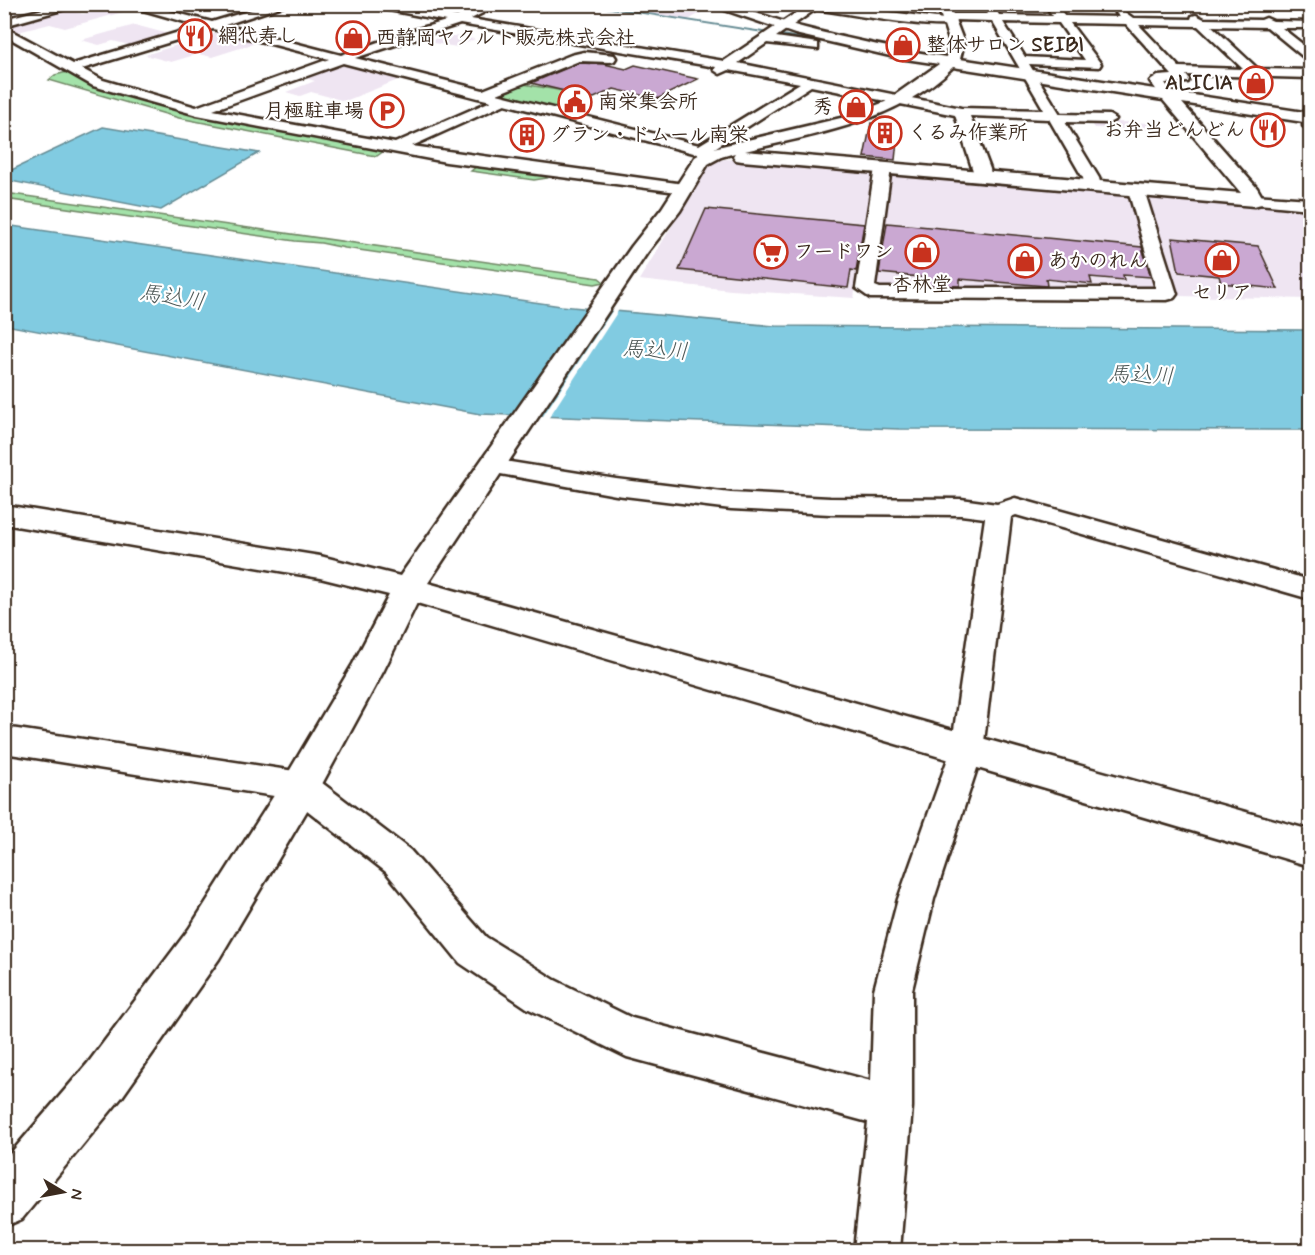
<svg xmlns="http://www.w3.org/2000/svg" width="1315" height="1255" font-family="Mynerve,'Klee One',sans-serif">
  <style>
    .built { fill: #efe5f2 }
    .green { fill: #a3e2a9; stroke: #6f8664; stroke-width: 1.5 }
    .water { fill: #81cbe1; stroke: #658b93; stroke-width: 1.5 }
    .pier { fill: #fff }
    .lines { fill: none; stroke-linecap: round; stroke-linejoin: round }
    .stream { fill: #658b93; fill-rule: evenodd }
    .building { fill: #caa8d2; stroke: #3b2a1e; stroke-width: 1.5 }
    .minor-casing { stroke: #3b2a1e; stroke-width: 5 }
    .tertiary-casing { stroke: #3b2a1e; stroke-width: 5 }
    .minor { fill: #fff; fill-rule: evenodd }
    .tertiary { fill: #fff; fill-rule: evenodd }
    .labels { text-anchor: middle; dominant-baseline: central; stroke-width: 4.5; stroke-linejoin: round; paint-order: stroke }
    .far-poi-label { font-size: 20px; font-weight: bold; fill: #3b2a1e; stroke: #fff; text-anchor: start }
    .far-water-label { font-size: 22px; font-style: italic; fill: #505a58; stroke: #fff }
  </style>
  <rect width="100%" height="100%" fill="#fff"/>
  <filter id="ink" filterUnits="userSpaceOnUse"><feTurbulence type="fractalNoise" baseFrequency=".0167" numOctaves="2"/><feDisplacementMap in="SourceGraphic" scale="12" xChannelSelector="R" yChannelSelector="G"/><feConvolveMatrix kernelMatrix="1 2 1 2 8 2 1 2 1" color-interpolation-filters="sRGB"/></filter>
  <g filter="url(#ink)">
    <path class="built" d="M 118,5 L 134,9 L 65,28 L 50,24 L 18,32 L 5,25 L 64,9 L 83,14 Z
      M 666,5 L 693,5 L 708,9 L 688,20 L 648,14 Z
      M 135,25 L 176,36 L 137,47 L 113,41 L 99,45 L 81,40 Z
      M 220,32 L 259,42 L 212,57 L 198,54 L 171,62 L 145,55 Z
      M 446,35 L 475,39 L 457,47 L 427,42 Z
      M 338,62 L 403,78 L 345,101 L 311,92 L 300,96 L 286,92 L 315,81 L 298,76 Z
      M 1089,121 L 1153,123 L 1159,130 L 1094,128 Z
      M 726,159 L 867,171 L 875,175 L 854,298 L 731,290 L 639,280 L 711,162 Z
      M 898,174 L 1121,193 L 1130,197 L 1155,286 L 1150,289 L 883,290 L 875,285 L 890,176 Z
      M 1154,196 L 1310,210 L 1310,223 L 1305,223 L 1310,233 L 1310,299 L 1177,296 L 1147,198 Z"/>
    <path class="green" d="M 67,72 L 191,113 L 384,151 L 377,156 L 370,155 L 179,118 L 49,80 L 55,75 Z
      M 524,84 C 543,88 561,90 580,94 L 552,108 L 500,94 Z
      M 477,166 L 541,173 L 547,178 L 534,180 L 471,171 Z
      M 5,193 L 599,278 L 604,282 L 595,284 L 345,248 L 321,243 L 295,241 L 5,199 Z"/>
    <path class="water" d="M 103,127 L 259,153 L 161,210 L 5,180 L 5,173 Z
      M 5,225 L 561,306 L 775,326 L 1310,330 L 1310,430 L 899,429 L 480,414 L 5,325 Z"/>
    <path class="pier" d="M 614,308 L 620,308 L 548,419 L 541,419 Z"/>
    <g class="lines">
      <path class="stream" d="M 591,4 L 769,32 L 771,33 L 769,34 L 580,4 Z
        M 776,33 L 805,38 L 807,39 L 805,40 L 775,35 Z"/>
    </g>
    <path class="building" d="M 579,63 L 604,64 L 626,69 L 635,65 L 698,79 L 657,99 L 614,89 L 594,98 L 531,83 Z
      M 871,123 L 898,131 L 895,160 L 864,157 Z
      M 706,209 L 864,224 L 856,271 L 851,270 L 848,288 L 679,270 Z
      M 887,223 L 1142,247 L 1151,277 L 1123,275 L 1124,280 L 1090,277 L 1092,284 L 1046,279 L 1047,286 L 960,279 L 960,286 L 919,285 L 920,277 L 879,273 Z
      M 1172,238 L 1258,246 L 1278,289 L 1221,283 L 1219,276 L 1179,272 Z"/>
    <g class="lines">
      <defs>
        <path id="minor" d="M 63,4 L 83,4 L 4,26 L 4,19 Z
          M 122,4 L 142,4 L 212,22 L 271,4 L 289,4 L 225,25 L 341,55 L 404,33 L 446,21 L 358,4 L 385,4 L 457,16 L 485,4 L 500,4 L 471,19 L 724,61 L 803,8 L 796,4 L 828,4 L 944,19 L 944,15 L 948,14 L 988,14 L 982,4 L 993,4 L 999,15 L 1053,16 L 1048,9 L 1054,6 L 1058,7 L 1065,16 L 1120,17 L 1116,13 L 1122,10 L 1133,18 L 1191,19 L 1192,16 L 1196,15 L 1204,19 L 1261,20 L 1266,18 L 1273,21 L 1310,22 L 1310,28 L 1282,28 L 1310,50 L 1310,60 L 1306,59 L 1267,27 L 1212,26 L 1258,69 L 1310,70 L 1310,78 L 1186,75 L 1189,79 L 1188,82 L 1165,83 L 1175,96 L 1168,100 L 1163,99 L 1150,81 L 1158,76 L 1172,75 L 1126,24 L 1070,23 L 1101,64 L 1099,67 L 1029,64 L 1060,114 L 1109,115 L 1116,119 L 1109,123 L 1065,122 L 1099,178 L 1101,186 L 1093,191 L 1085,186 L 1083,178 L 1049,119 L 970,116 L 990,169 L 991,177 L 983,182 L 975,177 L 955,115 L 811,86 L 713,149 L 721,153 L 713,158 L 505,104 L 412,146 L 691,185 L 693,188 L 691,191 L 685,193 L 446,162 L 197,115 L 93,86 L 4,35 L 4,27 L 73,64 L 199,26 ZM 816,9 C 837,12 945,32 956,23 L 954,20 L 992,21 L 1044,110 L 961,108 L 738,63 L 767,43 L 818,49 L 818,43 L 776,37 ZM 1003,22 L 1059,23 L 1085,60 L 1025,57 ZM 460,24 L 716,67 L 714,70 L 720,74 L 729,70 L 800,83 L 699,145 L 497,94 L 579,61 L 610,62 L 614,61 L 616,58 L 614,55 L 584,52 L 571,55 L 483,90 L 355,58 ZM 1139,25 L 1198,26 L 1243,69 L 1179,67 ZM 213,29 L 329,59 L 196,107 L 103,80 L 82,69 ZM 343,63 L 478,98 L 491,101 L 395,143 L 213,110 Z
          M 1305,4 L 1310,4 L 1310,8 L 1306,7 Z
          M 1310,114 L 1310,130 L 1303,126 L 1303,118 Z
          M 883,163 L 891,168 L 875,286 L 880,288 L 1156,288 L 1128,190 L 1136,185 L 1144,190 L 1177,294 L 1174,298 L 1167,300 L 870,298 L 856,288 L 875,168 Z
          M 1254,195 L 1310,199 L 1310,209 L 1248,203 L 1246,200 Z
          M 492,459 L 616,479 L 731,493 L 830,498 L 961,499 L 997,504 L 1015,498 L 1310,580 L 1310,599 L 1016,515 L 1011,517 L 983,750 L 934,899 L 912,990 L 912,1107 L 900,1250 L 854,1250 L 868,1122 L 627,1057 L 527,1008 L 460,963 L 386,872 L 293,799 L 4,753 L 4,727 L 301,772 L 313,776 L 410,850 L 486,937 L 555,980 L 632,1018 L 871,1081 L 874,990 L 898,899 L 951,750 L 985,518 L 961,515 L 830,514 L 731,509 L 616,495 L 484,471 L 480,466 L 484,461 Z"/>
        <path id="tertiary" d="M 707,4 C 741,4 772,20 805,28 C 852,40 899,50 946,57 L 950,43 L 937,4 L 949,4 L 964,43 L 960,59 L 1310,113 L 1310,123 L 1182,103 L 1257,188 L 1264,200 L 1261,204 L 1254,206 L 742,161 L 736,160 L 733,156 L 735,153 L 721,157 L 708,164 L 680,211 L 647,253 L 428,583 L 1310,830 L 1310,866 L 417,603 L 384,670 L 315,797 L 219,959 L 122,1097 L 22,1219 L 4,1227 L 4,1161 L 88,1063 L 189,929 L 287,775 L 353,664 L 389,595 L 320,578 L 4,524 L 4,505 L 320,556 L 400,576 L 632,246 L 662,208 L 695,157 L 709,149 L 845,117 L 885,102 L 939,64 L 899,58 L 795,34 ZM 953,67 L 1163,100 L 1241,193 L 745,151 C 819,133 897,122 953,67 Z"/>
      </defs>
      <use href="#minor" class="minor-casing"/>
      <use href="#tertiary" class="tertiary-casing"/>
      <use href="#minor" class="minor"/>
      <use href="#tertiary" class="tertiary"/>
    </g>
  </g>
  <defs>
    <symbol id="restaurant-ring" viewBox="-11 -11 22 22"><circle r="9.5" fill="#fff" stroke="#c8321e" stroke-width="1.5"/><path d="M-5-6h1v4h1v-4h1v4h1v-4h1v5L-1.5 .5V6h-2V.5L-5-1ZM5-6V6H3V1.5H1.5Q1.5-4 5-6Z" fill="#c8321e"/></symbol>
    <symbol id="shop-ring" viewBox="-11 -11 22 22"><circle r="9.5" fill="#fff" stroke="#c8321e" stroke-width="1.5"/><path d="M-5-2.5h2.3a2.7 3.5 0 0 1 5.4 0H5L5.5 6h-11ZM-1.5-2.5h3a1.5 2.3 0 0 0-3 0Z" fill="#c8321e"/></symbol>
    <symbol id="civic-ring" viewBox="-11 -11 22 22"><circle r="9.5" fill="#fff" stroke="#c8321e" stroke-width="1.5"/><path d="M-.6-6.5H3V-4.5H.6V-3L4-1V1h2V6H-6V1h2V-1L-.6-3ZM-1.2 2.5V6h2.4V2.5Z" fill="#c8321e"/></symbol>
    <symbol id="parking-ring" viewBox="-11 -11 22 22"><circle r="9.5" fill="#fff" stroke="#c8321e" stroke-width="1.5"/><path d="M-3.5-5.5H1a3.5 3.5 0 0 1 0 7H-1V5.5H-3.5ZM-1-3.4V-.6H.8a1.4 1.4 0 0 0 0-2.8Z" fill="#c8321e"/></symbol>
    <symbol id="building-ring" viewBox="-11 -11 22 22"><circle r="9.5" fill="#fff" stroke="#c8321e" stroke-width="1.5"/><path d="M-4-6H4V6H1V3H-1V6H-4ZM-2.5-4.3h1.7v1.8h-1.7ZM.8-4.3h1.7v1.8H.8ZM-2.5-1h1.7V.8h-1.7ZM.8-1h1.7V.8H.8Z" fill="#c8321e"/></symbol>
    <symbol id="supermarket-ring" viewBox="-11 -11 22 22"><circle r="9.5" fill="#fff" stroke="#c8321e" stroke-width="1.5"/><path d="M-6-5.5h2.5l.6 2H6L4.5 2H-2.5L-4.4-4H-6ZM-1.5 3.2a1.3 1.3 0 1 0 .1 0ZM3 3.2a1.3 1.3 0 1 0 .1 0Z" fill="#c8321e"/></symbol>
  </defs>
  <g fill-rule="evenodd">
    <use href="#restaurant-ring" x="176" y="17" width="38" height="38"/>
    <use href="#shop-ring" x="334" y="19" width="38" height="38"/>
    <use href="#shop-ring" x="884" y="26" width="38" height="38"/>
    <use href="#shop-ring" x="1237" y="64" width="38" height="38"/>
    <use href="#civic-ring" x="556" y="83" width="38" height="38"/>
    <use href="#shop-ring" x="837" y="88" width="38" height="38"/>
    <use href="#parking-ring" x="368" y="92" width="38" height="38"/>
    <use href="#restaurant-ring" x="1249" y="111" width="38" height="38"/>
    <use href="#building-ring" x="866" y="114" width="38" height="38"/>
    <use href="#building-ring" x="508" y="116" width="38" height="38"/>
    <use href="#supermarket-ring" x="752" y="233" width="38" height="38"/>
    <use href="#shop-ring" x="903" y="233" width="38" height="38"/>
    <use href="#shop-ring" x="1203" y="241" width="38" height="38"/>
    <use href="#shop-ring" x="1006" y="242" width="38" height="38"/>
  </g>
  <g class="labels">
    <g class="far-poi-label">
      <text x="218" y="36">網代寿し</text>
      <text x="376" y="38">西静岡ヤクルト販売株式会社</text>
      <text x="926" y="45">整体サロン SEIBI</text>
      <text x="1233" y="83" text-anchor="end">ALICIA</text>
      <text x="598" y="102">南栄集会所</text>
      <text x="833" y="107" text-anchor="end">秀</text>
      <text x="364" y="111" text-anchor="end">月極駐車場</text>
      <text x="1245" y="130" text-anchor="end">お弁当どんどん</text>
      <text x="908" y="133">くるみ作業所</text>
      <text x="550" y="135">グラン・ドムール南栄</text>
      <text x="794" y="252">フードワン</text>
      <text x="1048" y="261">あかのれん</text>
      <text x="922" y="285" text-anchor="middle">杏林堂</text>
      <text x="1222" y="293" text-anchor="middle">セリア</text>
    </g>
    <g class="far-water-label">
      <text transform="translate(172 298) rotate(9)">馬込川</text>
      <text transform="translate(655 351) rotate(3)">馬込川</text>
      <text transform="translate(1141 376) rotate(2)">馬込川</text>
    </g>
  </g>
  <rect width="1315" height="1255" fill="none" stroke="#fff" stroke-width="24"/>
  <rect x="12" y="12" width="1291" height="1231" fill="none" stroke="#3b2a1e" stroke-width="2" filter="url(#ink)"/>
  <g transform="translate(63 1192) rotate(100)" stroke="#ffffff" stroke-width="4.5" paint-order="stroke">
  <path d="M0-4.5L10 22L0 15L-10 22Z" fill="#3b2a1e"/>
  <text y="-9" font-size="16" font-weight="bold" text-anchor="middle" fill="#3b2a1e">N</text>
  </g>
</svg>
